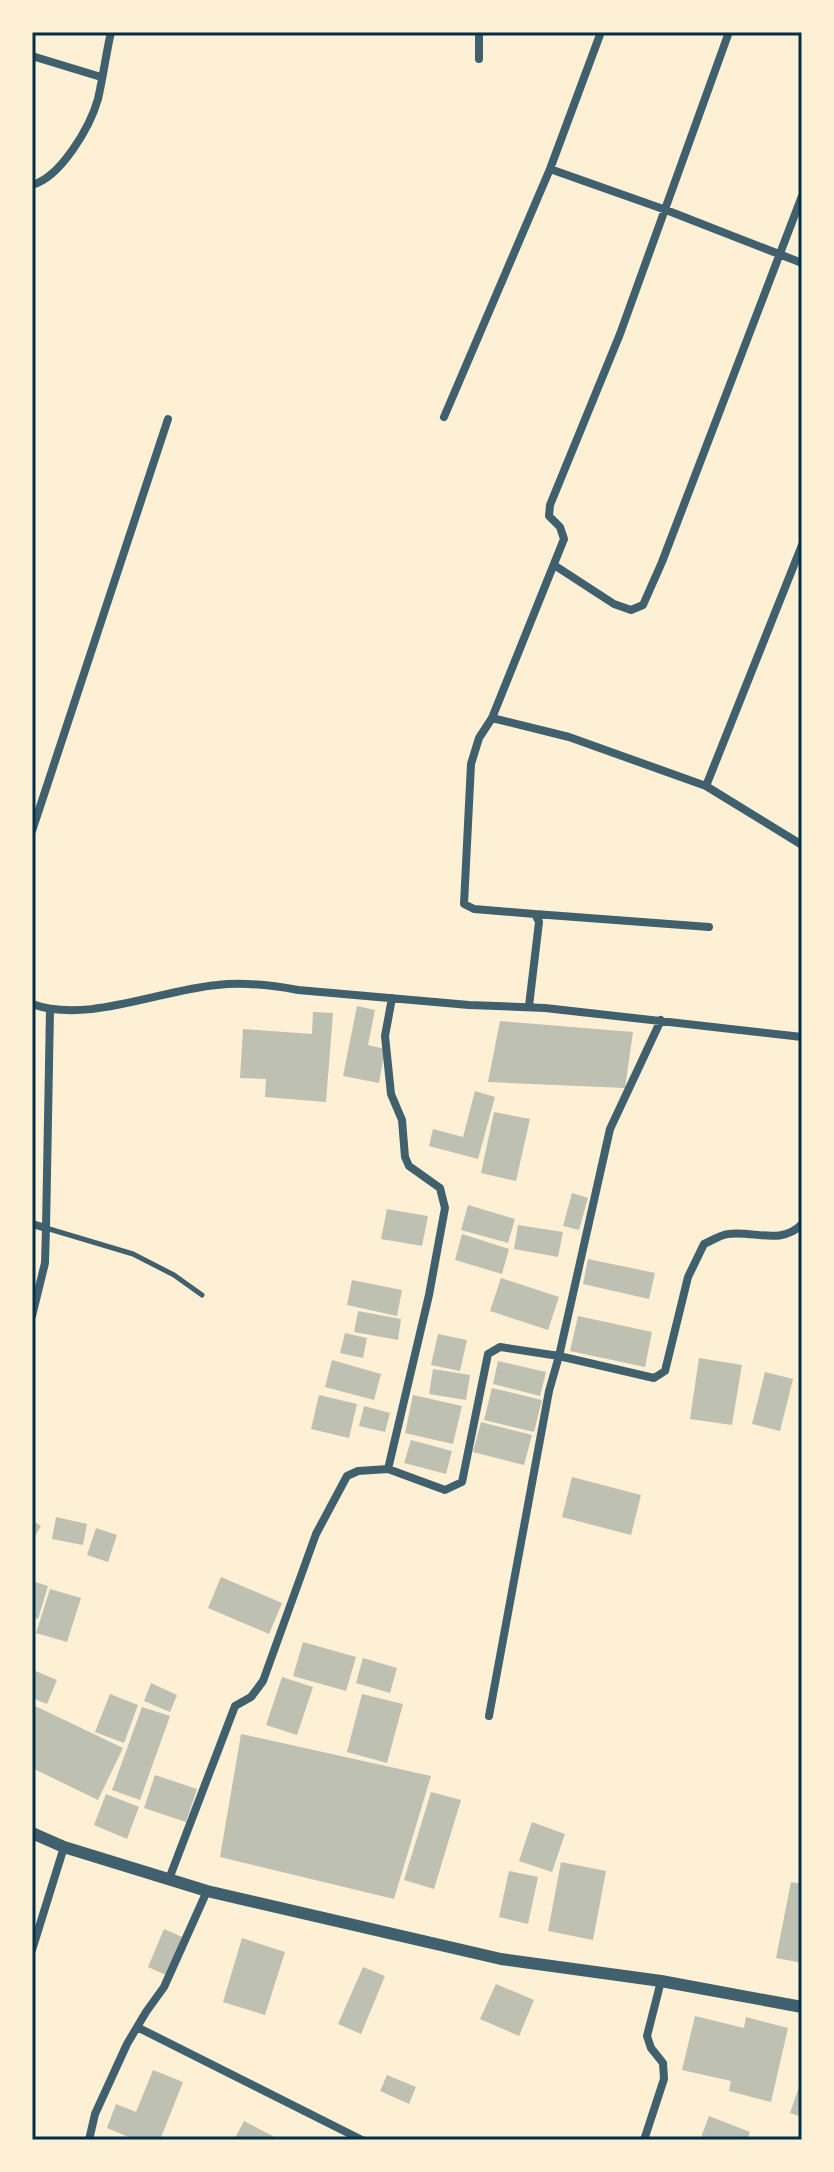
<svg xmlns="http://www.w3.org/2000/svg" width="834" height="2172" font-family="'Exo 2',sans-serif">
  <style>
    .building { fill: #bec0b2 }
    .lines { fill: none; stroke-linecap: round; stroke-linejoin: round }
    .service { stroke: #3f606c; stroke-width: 5 }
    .minor { stroke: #3f606c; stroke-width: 8 }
    .tertiary { stroke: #3f606c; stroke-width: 12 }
    .neatline { fill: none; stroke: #003049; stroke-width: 3 }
  </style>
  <rect width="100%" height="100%" fill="#fdf0d5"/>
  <path class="building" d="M 357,1006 L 375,1010 L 368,1045 L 385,1049 L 379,1083 L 343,1076 Z
    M 313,1012 L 333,1013 L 326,1102 L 265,1097 L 266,1079 L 240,1078 L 243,1029 L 312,1034 Z
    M 500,1021 L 633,1032 L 625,1088 L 488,1082 Z
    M 475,1091 L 495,1097 L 478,1159 L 429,1146 L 433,1129 L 463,1137 Z
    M 494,1112 L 530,1119 L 516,1181 L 481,1173 Z
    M 572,1193 L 588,1198 L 579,1230 L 563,1226 Z
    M 468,1205 L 515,1219 L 508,1243 L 461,1230 Z
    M 387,1209 L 428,1216 L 422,1246 L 381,1239 Z
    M 518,1225 L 563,1232 L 558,1257 L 514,1249 Z
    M 462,1234 L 509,1249 L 502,1274 L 455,1260 Z
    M 588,1259 L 655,1273 L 649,1299 L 583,1284 Z
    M 501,1278 L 559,1297 L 548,1330 L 490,1311 Z
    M 352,1280 L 402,1290 L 397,1316 L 347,1305 Z
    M 358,1311 L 401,1319 L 398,1340 L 354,1332 Z
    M 578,1316 L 652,1332 L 645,1367 L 570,1351 Z
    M 345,1333 L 367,1338 L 363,1358 L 340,1353 Z
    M 438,1334 L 467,1340 L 460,1371 L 431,1365 Z
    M 699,1358 L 742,1365 L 732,1425 L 690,1419 Z
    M 332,1360 L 381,1374 L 374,1400 L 325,1387 Z
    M 498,1361 L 546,1372 L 540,1396 L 493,1384 Z
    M 433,1369 L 470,1375 L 466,1400 L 429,1394 Z
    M 765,1372 L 793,1379 L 780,1431 L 752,1424 Z
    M 492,1388 L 542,1400 L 534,1432 L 484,1420 Z
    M 319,1395 L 357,1404 L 349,1438 L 311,1429 Z
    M 413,1395 L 462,1406 L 453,1444 L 405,1433 Z
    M 364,1406 L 390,1413 L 385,1432 L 359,1426 Z
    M 481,1422 L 532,1435 L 524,1465 L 473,1452 Z
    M 411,1440 L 452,1451 L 446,1474 L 404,1463 Z
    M 572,1477 L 641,1495 L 631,1535 L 562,1517 Z
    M 56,1517 L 87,1524 L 83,1545 L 52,1539 Z
    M 32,1520 L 41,1526 L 32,1541 Z
    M 96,1528 L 117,1535 L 108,1562 L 87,1555 Z
    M 221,1577 L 282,1603 L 269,1634 L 208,1608 Z
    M 32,1581 L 48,1586 L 38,1619 L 32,1617 Z
    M 50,1589 L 81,1598 L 67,1642 L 36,1633 Z
    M 303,1642 L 356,1657 L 346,1691 L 293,1676 Z
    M 363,1658 L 397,1668 L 390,1693 L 356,1683 Z
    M 33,1670 L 57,1680 L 47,1704 L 32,1698 Z
    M 282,1677 L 313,1687 L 297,1735 L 266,1725 Z
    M 151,1683 L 177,1695 L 170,1712 L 144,1701 Z
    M 110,1694 L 138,1705 L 124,1743 L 95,1732 Z
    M 362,1694 L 403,1704 L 387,1763 L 347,1752 Z
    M 33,1705 L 123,1748 L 98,1800 L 32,1768 Z
    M 142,1707 L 170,1716 L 140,1800 L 112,1790 Z
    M 241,1734 L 431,1776 L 394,1899 L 220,1857 Z
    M 155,1775 L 197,1789 L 186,1822 L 144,1808 Z
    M 431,1792 L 461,1800 L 434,1889 L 404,1880 Z
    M 106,1794 L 139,1807 L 127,1839 L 94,1825 Z
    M 532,1822 L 565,1834 L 552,1872 L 519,1861 Z
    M 561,1862 L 606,1871 L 593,1940 L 548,1931 Z
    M 509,1871 L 538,1877 L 528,1924 L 499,1917 Z
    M 791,1882 L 802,1884 L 802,1963 L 776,1958 Z
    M 164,1929 L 182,1937 L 166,1975 L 148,1967 Z
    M 242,1938 L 285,1952 L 265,2015 L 223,2002 Z
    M 363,1967 L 385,1976 L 361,2034 L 338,2024 Z
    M 496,1984 L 534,2000 L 519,2036 L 480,2019 Z
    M 695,2016 L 744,2028 L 746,2017 L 788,2028 L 771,2102 L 729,2091 L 731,2081 L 682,2070 Z
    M 153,2070 L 183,2082 L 160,2140 L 136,2140 L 107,2128 L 116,2104 L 136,2112 Z
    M 387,2075 L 416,2087 L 409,2104 L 380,2091 Z
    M 801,2081 L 802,2081 L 802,2117 L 790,2113 Z
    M 709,2116 L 750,2132 L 747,2140 L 700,2140 Z
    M 244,2121 L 280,2140 L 234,2140 Z"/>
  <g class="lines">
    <path class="service" d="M 46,1228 L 133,1254 L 174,1275 L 202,1295"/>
    <path class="minor" d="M 479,32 L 479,59
      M 32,56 L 101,77
      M 550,169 L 666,210 L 802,263
      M 32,185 C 61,177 90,127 98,99 C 103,77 106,54 111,32
      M 444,417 L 550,169 L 601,32
      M 554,565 L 614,604 L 631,610 L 643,605 L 662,562 L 802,196
      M 492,718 L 569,737 L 706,786 L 802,845
      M 706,786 L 802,545
      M 32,831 L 168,419
      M 535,914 L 709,927
      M 32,1004 C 87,1024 160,990 217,985 C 243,982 271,985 298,990 L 469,1005 L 545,1008 L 802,1037
      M 529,1006 L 539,922 L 535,914 L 474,909 L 464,904 L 471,764 L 479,738 L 492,718 L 564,539 L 560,527 L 549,516 L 550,505 L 620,334 L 729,32
      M 32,1224 L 46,1228 L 50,1010
      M 32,1316 L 45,1263 L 46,1228
      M 388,1469 L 429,1295 L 445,1208 L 440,1188 L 409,1166 L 405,1157 L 402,1120 L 391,1094 L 385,1036 L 392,998
      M 489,1716 L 549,1391 L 559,1356 L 654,1378 L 665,1371 L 688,1277 L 704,1244 C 711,1241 720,1235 728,1234 C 753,1230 781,1246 802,1224
      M 169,1879 L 235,1706 L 251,1697 L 263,1681 L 316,1534 L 347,1476 L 358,1471 L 388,1469 L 445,1490 L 462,1482 L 488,1354 L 500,1347 L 559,1356 L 610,1129 L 661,1020
      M 32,1950 L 64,1847
      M 137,2027 L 362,2140
      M 89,2140 L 95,2114 L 127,2044 L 146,2012 L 164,1987 L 207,1891
      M 644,2140 L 664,2079 L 663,2063 L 651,2048 L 647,2036 L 661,1981"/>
    <path class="tertiary" d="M 32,1833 L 64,1847 L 207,1891 L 501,1959 L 661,1981 L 802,2007"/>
  </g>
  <rect width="834" height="2172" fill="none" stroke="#fdf0d5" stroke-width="68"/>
  <rect x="34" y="34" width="766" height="2104" class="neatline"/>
</svg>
